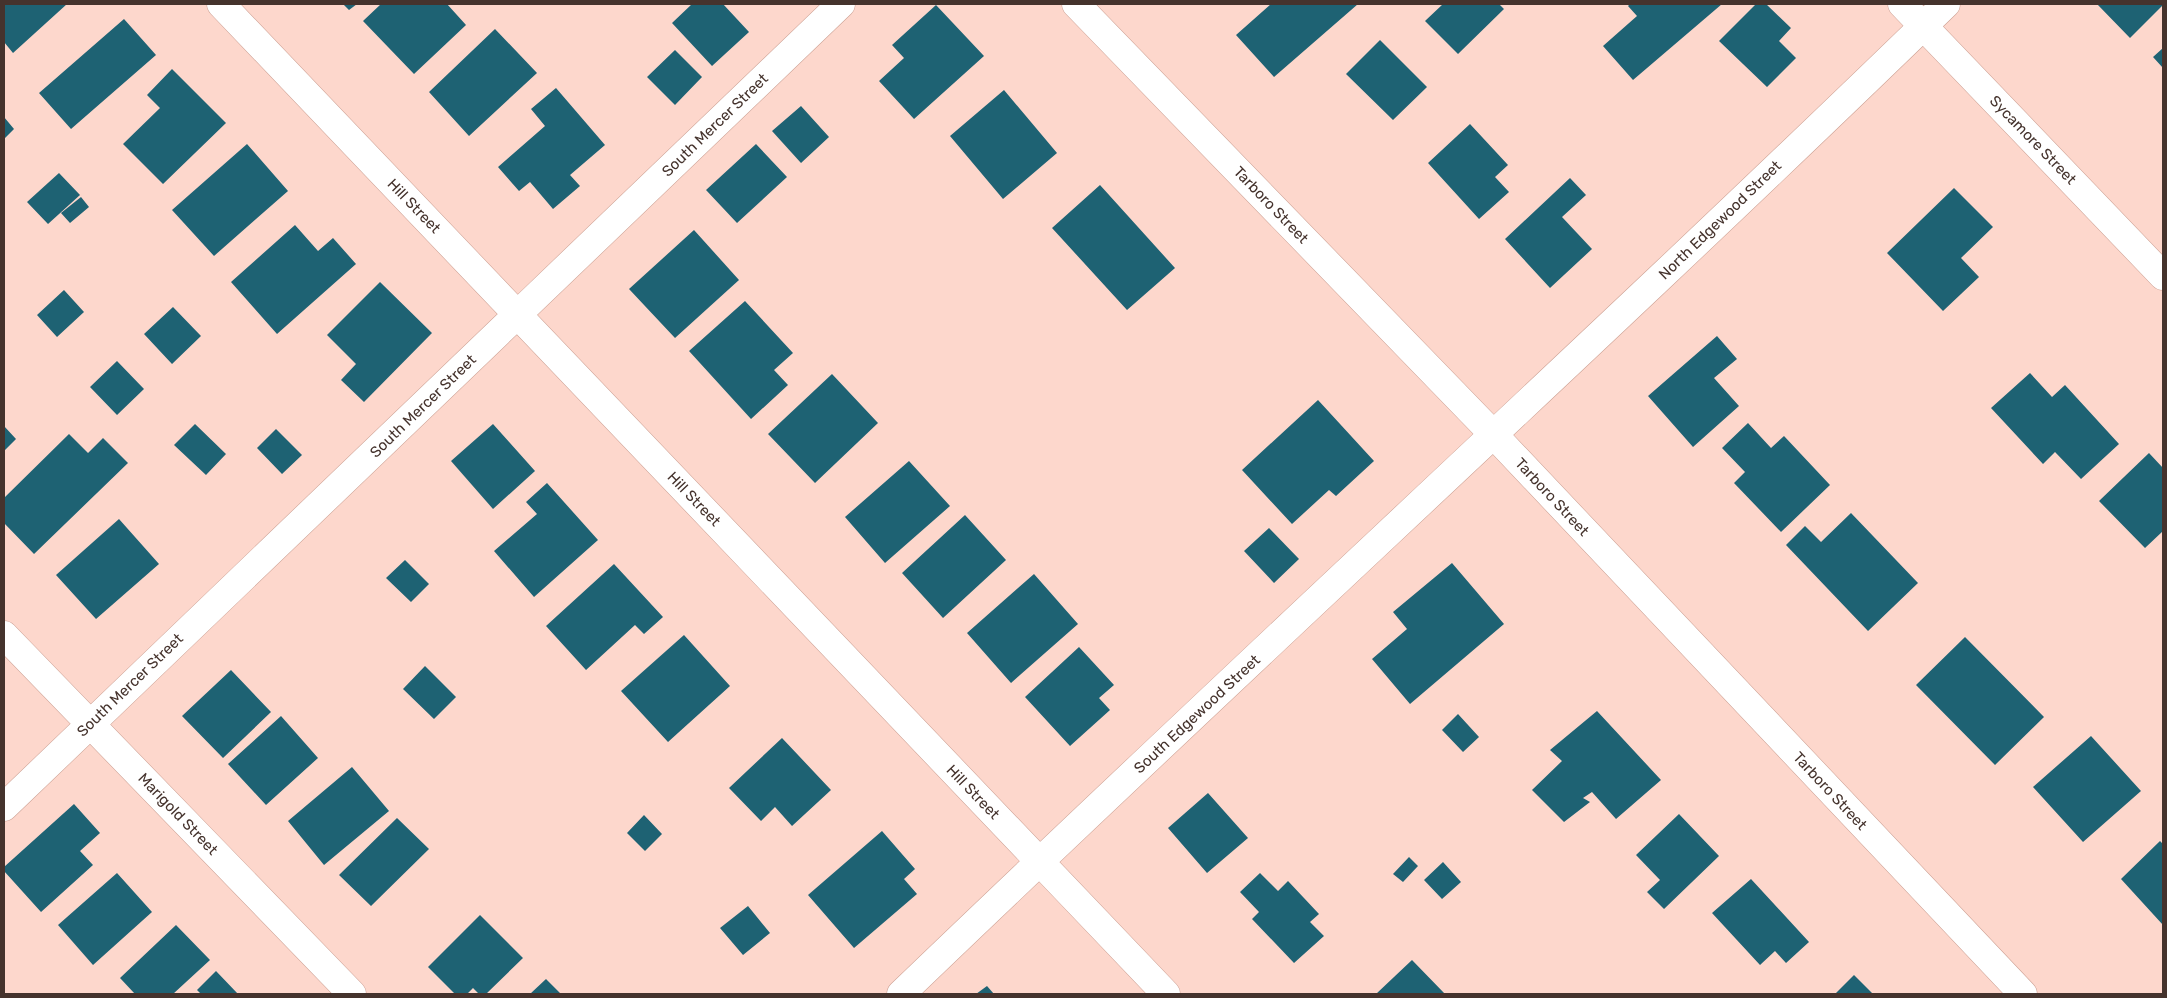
<svg xmlns="http://www.w3.org/2000/svg" width="2167" height="998" font-family="Rubik,sans-serif">
  <style>
    .building { fill: #1e6273 }
    .lines { fill: none; stroke-linecap: round; stroke-linejoin: round }
    .minor-casing { stroke: #cca093; stroke-width: 29 }
    .tertiary-casing { stroke: #cca093; stroke-width: 29 }
    .minor { stroke: #fff; stroke-width: 28 }
    .tertiary { stroke: #fff; stroke-width: 28 }
    .labels { text-anchor: middle; dominant-baseline: central; stroke-width: 5; stroke-linejoin: round; paint-order: stroke }
    .street-label { font-size: 15px; fill: #45332d; stroke: #fff }
  </style>
  <rect width="100%" height="100%" fill="#fdd7cc"/>
  <path class="building" d="M 4,4 L 67,4 L 13,53 L 4,42 Z
    M 343,4 L 357,4 L 349,10 Z
    M 381,4 L 447,4 L 466,25 L 414,74 L 363,21 Z
    M 692,4 L 723,4 L 749,32 L 712,66 L 672,23 Z
    M 1271,4 L 1358,4 L 1274,77 L 1236,35 Z
    M 1443,4 L 1499,4 L 1504,9 L 1458,54 L 1425,21 Z
    M 1630,4 L 1722,4 L 1633,80 L 1603,46 L 1637,16 L 1628,6 Z
    M 1756,4 L 1766,4 L 1791,28 L 1779,41 L 1796,58 L 1767,87 L 1719,41 Z
    M 2097,4 L 2163,4 L 2163,5 L 2130,38 Z
    M 936,5 L 984,56 L 914,119 L 879,81 L 904,58 L 892,45 Z
    M 124,19 L 156,55 L 71,129 L 39,93 Z
    M 495,29 L 537,73 L 469,136 L 429,92 Z
    M 1380,40 L 1427,87 L 1393,120 L 1346,74 Z
    M 2163,48 L 2163,68 L 2153,57 Z
    M 675,50 L 702,77 L 675,105 L 647,77 Z
    M 172,69 L 226,123 L 163,184 L 123,144 L 160,108 L 147,95 Z
    M 556,88 L 605,145 L 570,175 L 580,186 L 553,209 L 530,182 L 519,191 L 498,167 L 545,126 L 531,109 Z
    M 1004,90 L 1057,153 L 1003,199 L 950,136 Z
    M 801,106 L 829,137 L 801,163 L 772,131 Z
    M 4,117 L 14,129 L 4,139 Z
    M 1470,124 L 1508,165 L 1495,177 L 1509,192 L 1479,219 L 1428,163 Z
    M 247,144 L 288,191 L 214,256 L 172,210 Z
    M 756,144 L 787,177 L 737,223 L 706,190 Z
    M 59,173 L 80,195 L 48,224 L 27,202 Z
    M 1570,178 L 1586,195 L 1562,217 L 1592,249 L 1550,288 L 1505,239 Z
    M 1100,185 L 1175,268 L 1127,310 L 1052,228 Z
    M 1954,188 L 1993,227 L 1961,258 L 1979,277 L 1943,311 L 1887,253 Z
    M 81,197 L 89,207 L 70,223 L 61,213 Z
    M 295,225 L 318,251 L 333,238 L 356,264 L 277,334 L 231,282 Z
    M 694,230 L 739,280 L 675,338 L 629,289 Z
    M 380,282 L 432,333 L 364,402 L 341,380 L 356,364 L 327,335 Z
    M 64,290 L 84,312 L 57,337 L 37,315 Z
    M 745,301 L 793,353 L 774,370 L 788,385 L 751,419 L 689,351 Z
    M 173,307 L 201,336 L 172,364 L 144,334 Z
    M 1717,336 L 1737,359 L 1714,378 L 1739,406 L 1693,447 L 1648,396 Z
    M 117,361 L 144,389 L 117,415 L 90,387 Z
    M 2030,373 L 2052,397 L 2065,385 L 2119,444 L 2081,479 L 2055,452 L 2043,464 L 1991,408 Z
    M 832,374 L 878,423 L 815,483 L 768,434 Z
    M 1318,400 L 1374,461 L 1336,496 L 1329,490 L 1292,524 L 1242,470 Z
    M 1748,423 L 1771,448 L 1784,436 L 1830,485 L 1781,532 L 1734,483 L 1745,472 L 1722,448 Z
    M 195,424 L 226,454 L 206,475 L 174,445 Z
    M 493,424 L 535,471 L 493,509 L 451,461 Z
    M 4,426 L 16,439 L 4,451 Z
    M 276,429 L 302,455 L 282,474 L 257,448 Z
    M 69,434 L 88,453 L 103,438 L 128,463 L 34,554 L 4,523 L 4,498 Z
    M 2149,453 L 2163,468 L 2163,531 L 2145,548 L 2099,501 Z
    M 909,461 L 950,506 L 885,563 L 845,517 Z
    M 547,483 L 598,540 L 534,597 L 494,551 L 537,514 L 526,502 Z
    M 1851,513 L 1918,583 L 1868,631 L 1786,545 L 1805,526 L 1821,542 Z
    M 965,515 L 1006,560 L 943,618 L 902,573 Z
    M 119,519 L 159,564 L 96,619 L 56,575 Z
    M 1269,528 L 1299,559 L 1274,583 L 1244,551 Z
    M 405,560 L 429,584 L 411,602 L 386,578 Z
    M 1452,563 L 1504,624 L 1410,704 L 1372,659 L 1407,629 L 1393,612 Z
    M 614,564 L 663,617 L 644,634 L 635,625 L 586,670 L 546,626 Z
    M 1034,574 L 1078,624 L 1011,683 L 967,633 Z
    M 684,635 L 730,686 L 668,742 L 621,691 Z
    M 1965,637 L 2044,717 L 1995,765 L 1916,685 Z
    M 1079,647 L 1114,685 L 1099,698 L 1110,710 L 1070,746 L 1025,697 Z
    M 425,666 L 456,697 L 434,719 L 403,689 Z
    M 231,670 L 271,712 L 223,758 L 182,716 Z
    M 1597,711 L 1661,780 L 1616,819 L 1592,792 L 1583,798 L 1590,802 L 1564,822 L 1532,790 L 1562,761 L 1550,750 Z
    M 1458,714 L 1479,737 L 1463,752 L 1442,730 Z
    M 281,716 L 318,758 L 266,805 L 228,764 Z
    M 2091,736 L 2141,791 L 2083,842 L 2033,787 Z
    M 782,738 L 831,790 L 792,826 L 775,807 L 761,821 L 729,788 Z
    M 352,767 L 389,811 L 324,865 L 288,821 Z
    M 1208,793 L 1248,838 L 1207,873 L 1168,828 Z
    M 74,804 L 100,833 L 80,851 L 93,865 L 41,912 L 4,871 L 4,867 Z
    M 1679,814 L 1719,856 L 1664,909 L 1647,892 L 1660,880 L 1636,855 Z
    M 644,815 L 662,834 L 645,851 L 627,833 Z
    M 397,818 L 429,849 L 371,906 L 339,875 Z
    M 882,831 L 915,869 L 904,879 L 917,894 L 854,948 L 808,895 Z
    M 2160,841 L 2163,844 L 2163,925 L 2121,879 Z
    M 1409,857 L 1418,866 L 1403,882 L 1393,874 Z
    M 1443,862 L 1461,882 L 1442,899 L 1424,880 Z
    M 117,873 L 152,912 L 93,965 L 58,925 Z
    M 1260,873 L 1278,891 L 1288,881 L 1319,914 L 1310,922 L 1324,936 L 1294,963 L 1252,919 L 1259,912 L 1240,892 Z
    M 1751,879 L 1809,942 L 1786,963 L 1775,951 L 1760,965 L 1712,913 Z
    M 748,906 L 770,933 L 743,955 L 720,928 Z
    M 480,915 L 523,958 L 486,994 L 479,994 L 473,988 L 467,994 L 455,994 L 428,967 Z
    M 176,925 L 210,960 L 173,994 L 135,994 L 120,978 Z
    M 1412,960 L 1445,994 L 1376,994 Z
    M 216,971 L 238,994 L 201,994 L 197,990 Z
    M 1854,975 L 1873,994 L 1835,994 Z
    M 546,979 L 561,994 L 530,994 Z
    M 987,986 L 994,994 L 976,994 Z"/>
  <g class="lines">
    <defs>
      <path id="minor" d="M 221,4 L 1166,994
        M 1902,4 L 2163,276
        M 4,635 L 352,994
        M 4,807 L 841,4
        M 901,994 C 1247,661 1602,338 1946,4"/>
      <path id="tertiary" d="M 1076,4 L 1494,435 L 2023,994"/>
    </defs>
    <use href="#minor" class="minor-casing"/>
    <use href="#tertiary" class="tertiary-casing"/>
    <use href="#minor" class="minor"/>
    <use href="#tertiary" class="tertiary"/>
  </g>
  <g class="labels">
    <g class="street-label">
      <text transform="translate(715 125) rotate(-44)">South Mercer Street</text>
      <text transform="translate(2033 140) rotate(46)">Sycamore Street</text>
      <text transform="translate(1271 205) rotate(46)">Tarboro Street</text>
      <text transform="translate(414 206) rotate(46)">Hill Street</text>
      <text transform="translate(1720 220) rotate(-44)">North Edgewood Street</text>
      <text transform="translate(423 406) rotate(-44)">South Mercer Street</text>
      <text transform="translate(1552 497) rotate(47)">Tarboro Street</text>
      <text transform="translate(694 499) rotate(46)">Hill Street</text>
      <text transform="translate(130 685) rotate(-44)">South Mercer Street</text>
      <text transform="translate(1197 714) rotate(-43)">South Edgewood Street</text>
      <text transform="translate(1830 791) rotate(47)">Tarboro Street</text>
      <text transform="translate(973 792) rotate(46)">Hill Street</text>
      <text transform="translate(178 814) rotate(46)">Marigold Street</text>
    </g>
  </g>
  <rect width="2167" height="998" fill="none" stroke="#45332d" stroke-width="10"/>
</svg>
